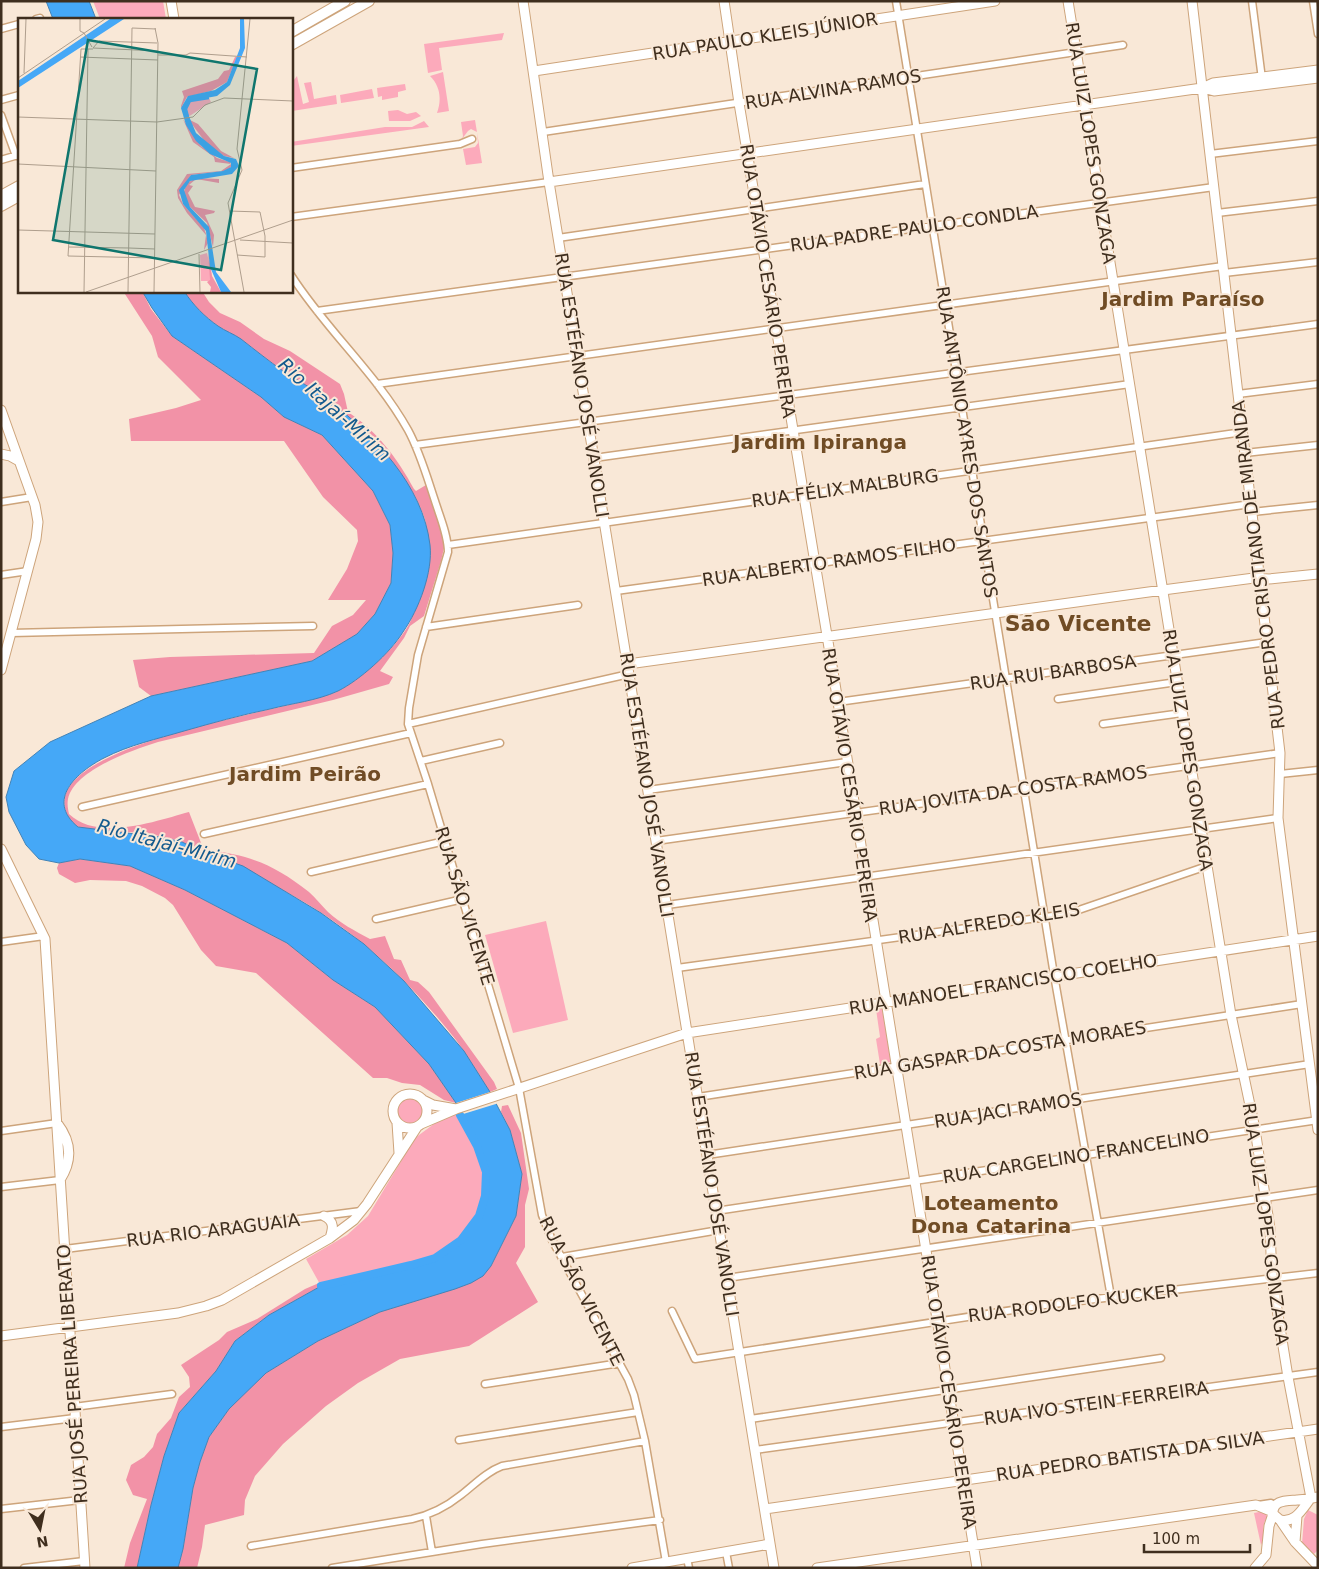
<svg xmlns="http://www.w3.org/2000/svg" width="1319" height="1569" font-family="'DejaVu Sans',sans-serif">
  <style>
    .green { fill: #fcaabb }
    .forest { fill: #f292a7 }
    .water { fill: #45a8f7; stroke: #4383b6 }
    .pier { fill: #f9e8d7 }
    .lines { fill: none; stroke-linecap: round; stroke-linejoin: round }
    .canal { stroke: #45a8f7; stroke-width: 8 }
    .street-casing { stroke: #cda47b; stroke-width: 9 }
    .secondary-casing { stroke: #cda47b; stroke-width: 11 }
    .primary-casing { stroke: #cda47b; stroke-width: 12 }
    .street { stroke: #fff; stroke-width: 6 }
    .secondary { stroke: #fff; stroke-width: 9 }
    .primary { stroke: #fff; stroke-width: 10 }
    .labels { text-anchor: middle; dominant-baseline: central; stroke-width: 4; stroke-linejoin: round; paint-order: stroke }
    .street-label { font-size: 18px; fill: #3f2e1e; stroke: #f9e8d7 }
    .water-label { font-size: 19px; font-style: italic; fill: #145a8d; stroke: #f9e8d7 }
    .quarter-label { font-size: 20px; font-weight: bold; fill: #704c25; stroke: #f9e8d7 }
    .district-label { font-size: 22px; font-weight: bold; fill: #704c25; stroke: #f9e8d7 }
    .inset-river { fill: none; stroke: #45a8f7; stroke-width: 2.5 }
    .inset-road { fill: none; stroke: #af9e8d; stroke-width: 1 }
    .view { fill: #0f766e; fill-opacity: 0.15; stroke: #0f766e; stroke-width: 2.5 }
    .inset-edge { fill: none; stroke: #3f2e1e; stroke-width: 2.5 }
  </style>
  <rect width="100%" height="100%" fill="#f9e8d7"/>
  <path class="green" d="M 93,1 L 163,1 L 166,19 L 100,19 Z
    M 504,33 L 502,40 L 439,48 L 442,70 L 428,73 L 424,44 Z
    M 443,72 L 449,111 L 437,113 C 442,99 440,86 430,76 Z
    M 297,76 L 303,104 L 309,102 L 304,83 L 311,82 L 314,99 L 336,95 L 337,104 L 292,111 L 291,84 Z
    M 405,84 L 406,90 L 398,92 L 398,97 L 382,100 L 382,96 L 378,97 L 377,88 Z
    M 372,89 L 374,98 L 341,103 L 340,95 Z
    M 398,110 L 407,114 L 416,112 L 421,116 L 410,121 L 389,121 L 388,111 Z
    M 475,120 L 482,163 L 466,165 L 463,149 L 475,147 L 478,143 L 477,132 L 471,129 L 468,131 L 462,139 L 463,136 L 461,122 Z
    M 424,121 L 429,127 L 291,146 L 291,142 L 385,127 L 412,127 Z
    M 546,921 L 568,1020 L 513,1033 L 485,935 Z
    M 882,1008 L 891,1062 L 880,1064 L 876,1039 L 880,1037 L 876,1009 Z
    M395 1111a14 14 0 1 1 28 0a14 14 0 1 1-28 0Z
    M 459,1112 L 477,1146 L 486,1172 L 485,1196 L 479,1216 L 461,1240 L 435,1258 L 411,1265 L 321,1286 L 306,1259 L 347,1235 L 368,1216 L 415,1138 L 442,1118 Z
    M 1308,1510 L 1318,1515 L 1318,1550 L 1314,1554 L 1302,1544 L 1304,1519 Z
    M 1264,1511 L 1267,1513 C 1268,1518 1265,1519 1264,1524 C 1262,1532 1265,1538 1261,1545 L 1254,1513 Z"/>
  <path class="forest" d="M 123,291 L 142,291 L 151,309 L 172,336 L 261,397 L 284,417 L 322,435 L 373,491 L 390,525 L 393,553 L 391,583 L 375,614 L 357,634 L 312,661 L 151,696 L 139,687 L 133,660 L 170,657 L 314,653 L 332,626 L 353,615 L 366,600 L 328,600 L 347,569 L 358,541 L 357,530 L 323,497 L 284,441 L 131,441 L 129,419 L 176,408 L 201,400 L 158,357 L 152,336 Z
    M 184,291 L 202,291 L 209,302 L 220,313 L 240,322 L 264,339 L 290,351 L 340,384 L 344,394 L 348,412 C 377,431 398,459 414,489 L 416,491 L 426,485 L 442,533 L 444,548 L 441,561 L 424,616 L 410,626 L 404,638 L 380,671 L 393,677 L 389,684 L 333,700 L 158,742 C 133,750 74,770 68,799 C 67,804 68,809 69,814 C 98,842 156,821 189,812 L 203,848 L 207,850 C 250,855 275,865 309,892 C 316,898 321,905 328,912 C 340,923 355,931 370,939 L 385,936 L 394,959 L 401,960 L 410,980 L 418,982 L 429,992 L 494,1082 L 497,1089 L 490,1092 C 479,1075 468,1056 456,1040 C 412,984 358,932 295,897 C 279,888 262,880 245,872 C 224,862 204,850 182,842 C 165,836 145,833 127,832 C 114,831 90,832 79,827 C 73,825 68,818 66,812 C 41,743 294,710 336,692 C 358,682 402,643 411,620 C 415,608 416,592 418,579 C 420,565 428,537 426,524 C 424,513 417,502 412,492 C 391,456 362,425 328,400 C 313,389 296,380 281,370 C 268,360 255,350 242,340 C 234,335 225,332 218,326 C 205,317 193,305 184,291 Z
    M 80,859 L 130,866 L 185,890 L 287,943 L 333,980 L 375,1007 L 429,1064 L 456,1103 L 444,1100 L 420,1085 L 402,1083 L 387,1078 L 373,1078 L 256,973 L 216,966 L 201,950 L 173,905 L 165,898 L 142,886 L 126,881 L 90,880 L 75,883 L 59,874 L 57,868 L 59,863 Z
    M 508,1105 L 521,1133 L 529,1189 L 525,1205 L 525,1247 L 516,1263 L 538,1302 L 469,1346 L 400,1359 L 358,1383 L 326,1406 L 283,1444 L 255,1476 L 245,1500 L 244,1515 L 205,1525 L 202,1547 L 197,1568 L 178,1568 L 183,1549 L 193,1488 L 200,1462 L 209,1437 L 229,1409 L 245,1392 L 266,1373 L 318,1341 L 380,1312 L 471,1283 L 491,1266 L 516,1216 L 522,1174 L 510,1130 L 501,1112 L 502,1106 Z
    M 319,1283 L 321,1286 L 269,1315 L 235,1341 L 216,1371 L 179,1413 L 164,1456 L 151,1505 L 137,1568 L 124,1568 L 130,1543 L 147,1499 L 133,1495 L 126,1480 L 131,1465 L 144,1457 L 153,1447 L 157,1434 L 171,1418 L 179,1397 L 190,1387 L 189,1377 L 181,1365 L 219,1340 L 227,1332 L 257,1319 L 305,1289 Z"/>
  <path class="water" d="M 46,1 L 89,1 L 96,19 L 53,19 Z
    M 142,291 L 184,291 C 193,305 205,317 218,326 C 225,331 234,334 241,339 C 255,350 269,361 283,371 C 298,381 314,389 328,400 C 374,435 423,485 430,545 C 433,572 419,609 403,632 C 390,653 360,680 338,691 C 316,701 293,703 270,709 C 241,715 212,723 184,731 C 157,739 129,745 104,758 C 77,772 45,800 78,827 L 160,837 L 182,842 L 203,852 L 243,866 L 321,913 L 364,944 L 404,981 L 464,1051 L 490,1092 L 510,1130 L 522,1174 L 516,1216 L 491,1266 L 483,1276 L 471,1283 L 455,1289 L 380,1312 L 318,1341 L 266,1373 L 229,1409 L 209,1437 L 200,1462 L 193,1488 L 183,1549 L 178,1568 L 137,1568 L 151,1505 L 164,1456 L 179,1413 L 216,1371 L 235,1341 L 269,1315 L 321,1286 L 411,1265 L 435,1258 L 461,1240 L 479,1216 L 485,1196 L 486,1172 L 477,1146 L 460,1115 L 456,1103 L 429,1064 L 375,1007 L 333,980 L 287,943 L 185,890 L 130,866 L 80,859 L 59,863 L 39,859 L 26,845 L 9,812 L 6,797 L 14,771 L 50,742 L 151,696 L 312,661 L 357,634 L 375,614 L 391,583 L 393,553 L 390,525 L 373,491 L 322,435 L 284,417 L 261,397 L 172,336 L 152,308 Z"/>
  <path class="pier" d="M 493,1091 L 499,1103 L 460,1115 L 456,1103 Z"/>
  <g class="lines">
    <path class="canal" d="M 321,1286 L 411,1265 L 435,1258 L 461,1240 L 479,1216 L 485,1196 L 486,1172 L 477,1146 L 460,1115"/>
    <defs>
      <path id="street" d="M 896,1 L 1054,975 L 1111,1297
        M 1252,1 L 1262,79
        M 1313,1 L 1318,34
        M 36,19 L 40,18
        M 1,29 L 19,24
        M 1,100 L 19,95
        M 1,115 L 16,156
        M 543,132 L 1123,45
        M 1210,154 L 1318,141
        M 1,160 L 18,155
        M 291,168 L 460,144 L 472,139
        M 1217,213 L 1318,201
        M 291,217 L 549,182
        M 558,238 L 925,184
        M 1224,273 L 1318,262
        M 291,275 C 326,330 376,373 408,430 C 420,452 427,477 435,501 C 440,517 448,535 448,552 L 418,655 L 409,708 L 408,724 L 428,784 L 519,1088 L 542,1215 L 552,1240 L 628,1379 L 634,1395 L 645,1441 L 666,1562
        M 317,311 L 1214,187
        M 377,384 L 1223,266
        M 1238,394 L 1318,384
        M 415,445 L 1318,324
        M 1245,453 L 1318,445
        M 594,458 L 1130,384
        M 1,502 L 32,497
        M 1252,512 L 1318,505
        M 448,545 L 1243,432
        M 1,575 L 28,571
        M 616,591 L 1251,504
        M 426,627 L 578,605
        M 11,633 L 313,626
        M 1058,699 L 1177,682
        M 838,702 L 1267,642
        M 408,724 L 629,674
        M 1103,724 L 1182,713
        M 421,761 L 500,743
        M 1280,774 L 1318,770
        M 648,790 L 847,762
        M 82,807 L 411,733
        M 204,834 L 428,784
        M 656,841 L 1280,753
        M 311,872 L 445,841
        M 667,905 L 1278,818
        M 376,919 L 463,899
        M 1,942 L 44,936
        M 677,968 L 1067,914 L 1207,866
        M 698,1097 L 1302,1004
        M 1,1131 L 57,1123
        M 707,1155 L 1310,1064
        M 1,1187 L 60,1180
        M 716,1211 L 1318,1120
        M 65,1249 L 361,1211
        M 562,1257 L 719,1230
        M 727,1278 L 1318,1190
        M 672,1311 L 695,1359 L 1045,1305 L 1318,1273
        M 485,1384 L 620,1363
        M 74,1407 L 172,1394
        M 750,1419 L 1161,1358
        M 1,1427 L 75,1418
        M 459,1440 L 638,1412
        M 755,1450 L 1318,1372
        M 1258,1505 L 1271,1503
        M 1,1509 L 80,1500
        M 426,1516 L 432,1552
        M 251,1546 L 412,1519 C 430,1515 446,1507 461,1495 C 474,1485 486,1472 502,1466 L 645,1441
        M 726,1552 L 729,1568
        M 687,1558 L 689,1568
        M 24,1568 L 84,1561
        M 332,1568 L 482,1544 L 660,1520"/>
      <path id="secondary" d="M 171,1 L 174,19
        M 523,1 L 549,182 L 774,1568
        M 724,1 L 739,103 L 838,702 L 977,1568
        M 1068,1 L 1231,1015 L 1255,1129 L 1270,1229 L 1272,1278 L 1288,1377 L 1311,1498
        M 1192,1 L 1280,753 L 1278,818 L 1318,1130
        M 534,71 L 995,1
        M 1202,88 L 1214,91 L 1318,78
        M 549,182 L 1202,88 L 1213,83 L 1318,70
        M 1,410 L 35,505 L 38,522 L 36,539 L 1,670
        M 1,454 L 10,456 L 19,461
        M 628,664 L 1163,590 L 1254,578 L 1269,579 L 1318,574
        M 1,849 L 45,939 L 85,1568
        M393 1111a17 17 0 1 1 34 0a17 17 0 1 1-34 0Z
        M 423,1100 L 433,1105 L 456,1109
        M 57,1123 C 71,1141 73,1160 60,1180
        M 397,1123 L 399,1153
        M 421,1124 L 456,1109 L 687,1033 L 1318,936
        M 324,1216 C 335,1221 333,1229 330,1238
        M 1,1336 L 178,1313 L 206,1306 L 222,1300 L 330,1238 L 354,1220 L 367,1204 L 417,1127
        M 1311,1498 C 1302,1509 1296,1523 1280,1520 L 1273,1514 C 1272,1500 1286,1501 1297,1500 C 1304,1500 1311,1498 1318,1497
        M 765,1509 L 1318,1429
        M 1280,1520 L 1295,1542 L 1318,1566
        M 1295,1542 L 1297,1516
        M 632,1568 L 770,1544
        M 817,1568 L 1256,1505 L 1273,1512
        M 1255,1568 L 1266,1555 L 1269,1526 L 1273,1514"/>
      <path id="primary" d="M 291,32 L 345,1
        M 291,45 L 369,1
        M 1,196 L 19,186
        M 1,206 L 19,196"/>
    </defs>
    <use href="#street" class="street-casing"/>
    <use href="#secondary" class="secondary-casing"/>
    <use href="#primary" class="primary-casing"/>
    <use href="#street" class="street"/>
    <use href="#secondary" class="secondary"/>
    <use href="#primary" class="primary"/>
  </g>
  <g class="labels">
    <g class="street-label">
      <text transform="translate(765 36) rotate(-9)">RUA PAULO KLEIS JÚNIOR</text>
      <text transform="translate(833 89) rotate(-9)">RUA ALVINA RAMOS</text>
      <text transform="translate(1091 143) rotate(81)">RUA LUIZ LOPES GONZAGA</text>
      <text transform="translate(914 228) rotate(-8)">RUA PADRE PAULO CONDLA</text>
      <text transform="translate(768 281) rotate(81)">RUA OTÁVIO CESÁRIO PEREIRA</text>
      <text transform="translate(582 385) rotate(81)">RUA ESTÉFANO JOSÉ VANOLLI</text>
      <text transform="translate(967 442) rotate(81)">RUA ANTÔNIO AYRES DOS SANTOS</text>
      <text transform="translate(845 488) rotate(-8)">RUA FÉLIX MALBURG</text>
      <text transform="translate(829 562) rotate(-8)">RUA ALBERTO RAMOS FILHO</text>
      <text transform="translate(1258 565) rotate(-97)">RUA PEDRO CRISTIANO DE MIRANDA</text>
      <text transform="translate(1053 672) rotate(-8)">RUA RUI BARBOSA</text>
      <text transform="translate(1188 750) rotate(81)">RUA LUIZ LOPES GONZAGA</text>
      <text transform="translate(647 785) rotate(81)">RUA ESTÉFANO JOSÉ VANOLLI</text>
      <text transform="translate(850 785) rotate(81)">RUA OTÁVIO CESÁRIO PEREIRA</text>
      <text transform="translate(1013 790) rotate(-8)">RUA JOVITA DA COSTA RAMOS</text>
      <text transform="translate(465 906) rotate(73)">RUA SÃO VICENTE</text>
      <text transform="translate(989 923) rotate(-9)">RUA ALFREDO KLEIS</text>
      <text transform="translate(1003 984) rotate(-9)">RUA MANOEL FRANCISCO COELHO</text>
      <text transform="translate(1000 1050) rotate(-9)">RUA GASPAR DA COSTA MORAES</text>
      <text transform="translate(1008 1110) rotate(-9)">RUA JACI RAMOS</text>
      <text transform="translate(1076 1156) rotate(-9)">RUA CARGELINO FRANCELINO</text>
      <text transform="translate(712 1184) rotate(81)">RUA ESTÉFANO JOSÉ VANOLLI</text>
      <text transform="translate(1266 1224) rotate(82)">RUA LUIZ LOPES GONZAGA</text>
      <text transform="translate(213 1230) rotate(-7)">RUA RIO ARAGUAIA</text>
      <text transform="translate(582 1291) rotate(63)">RUA SÃO VICENTE</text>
      <text transform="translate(1073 1303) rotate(-7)">RUA RODOLFO KUCKER</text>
      <text transform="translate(72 1374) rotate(-94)">RUA JOSÉ PEREIRA LIBERATO</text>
      <text transform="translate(949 1392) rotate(81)">RUA OTÁVIO CESÁRIO PEREIRA</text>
      <text transform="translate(1096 1403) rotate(-8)">RUA IVO STEIN FERREIRA</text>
      <text transform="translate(1130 1456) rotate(-8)">RUA PEDRO BATISTA DA SILVA</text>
    </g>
    <g class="water-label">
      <text transform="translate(335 409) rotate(42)">Rio Itajaí-Mirim</text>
      <text transform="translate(167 843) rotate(15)">Rio Itajaí-Mirim</text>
    </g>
    <g class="quarter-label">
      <text x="1183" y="299">Jardim Paraíso</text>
      <text x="820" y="442">Jardim Ipiranga</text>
      <text x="305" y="774">Jardim Peirão</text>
      <text x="991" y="1203">Loteamento<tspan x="991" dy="23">Dona Catarina</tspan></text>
    </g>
    <g class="district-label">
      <text x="1078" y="623">São Vicente</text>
    </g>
  </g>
  <g transform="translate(18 18)">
    <rect width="275" height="275" fill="#f9e8d7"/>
    <path d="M 191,80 L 193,84 L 170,99 L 168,91 L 172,83 ZM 189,235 L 195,263 L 183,263 L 182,237 Z" fill="#fcaabb"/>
    <path d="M 217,39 L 219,39 L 209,64 L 193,73 L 169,79 L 163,90 L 163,99 L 163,88 L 166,79 L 164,73 L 200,61 L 206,53 L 211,52 ZM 165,101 L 183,128 L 199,140 L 212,144 L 213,147 L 213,149 L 207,153 L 173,157 L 161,177 L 165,186 L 186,210 L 188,216 L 190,225 L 186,232 L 188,217 L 169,195 L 160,180 L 159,172 L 169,156 L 203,153 L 213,146 L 197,144 L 196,139 L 175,124 ZM 170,101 L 180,106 L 203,133 L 216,140 L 206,138 L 188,125 ZM 178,160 L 201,161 L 201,165 L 178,161 L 171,167 L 175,168 L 170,175 L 177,189 L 197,193 L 196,195 L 187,197 L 196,217 L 195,229 L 189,205 L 172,189 L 165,176 L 169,165 ZM 190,234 L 194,258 L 203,274 L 192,274 L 193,269 L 189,264 L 192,262 Z" fill="#f292a7"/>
    <path d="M 92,1 L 106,1 L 0,70 L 0,63 ZM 222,1 L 226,1 L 227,30 L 212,67 L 199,78 L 172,83 L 168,91 L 178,115 L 206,138 L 218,141 L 221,148 L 214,156 L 172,163 L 166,172 L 172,189 L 191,209 L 198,254 L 213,274 L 203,274 L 192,249 L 188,213 L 165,186 L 161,172 L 173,157 L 205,153 L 213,149 L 213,145 L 192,136 L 178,123 L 168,107 L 163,90 L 170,78 L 197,72 L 209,64 L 222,30 Z" fill="#45a8f7"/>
    <path class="inset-river" d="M 170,99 L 168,91 L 172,83 L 191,80"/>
    <path class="inset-road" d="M 62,1 L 62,13 L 66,15M 66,15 L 74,29M 75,30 L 81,23 L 139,25M 75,30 L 140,33M 75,31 L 63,31 L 50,238 L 137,240M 140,37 L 168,37 L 172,35 L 229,39M 62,39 L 140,42M 6,55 L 8,1M 0,60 L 87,1M 0,99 L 139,104 L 175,99M 175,99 L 187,87 L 206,80 L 275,83M 0,146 L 138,153M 211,193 L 242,194 L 247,218 L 247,239 L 219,237M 0,212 L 137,216M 222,222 L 275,225M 51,229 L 111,230M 111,230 L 137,231M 181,236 L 182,274M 66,274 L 70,31M 68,274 L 275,202M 110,274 L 114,10 L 138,11M 136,274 L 140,25 L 137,10M 226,274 L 210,185 L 224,152 L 219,131 L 232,1"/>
    <path class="view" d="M 70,22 L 239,51 L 203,252 L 35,222 Z"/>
    <rect width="275" height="275" class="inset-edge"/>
  </g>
  <rect width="1319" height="1569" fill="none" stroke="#3f2e1e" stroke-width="5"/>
  <g transform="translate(40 1529) rotate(170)" stroke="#f9e8d7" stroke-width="4" paint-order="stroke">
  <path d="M0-4L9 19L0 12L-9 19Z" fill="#3f2e1e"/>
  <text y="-8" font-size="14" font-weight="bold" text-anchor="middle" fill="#3f2e1e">N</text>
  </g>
  <path d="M1144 1544v8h106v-8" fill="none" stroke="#3f2e1e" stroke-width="2.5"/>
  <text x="1152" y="1544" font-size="15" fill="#3f2e1e" stroke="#f9e8d7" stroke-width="4" paint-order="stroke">100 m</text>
</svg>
